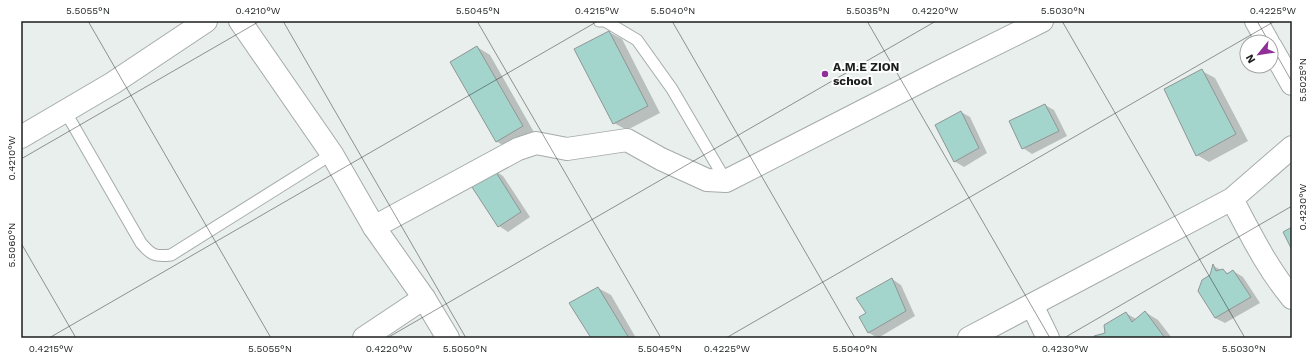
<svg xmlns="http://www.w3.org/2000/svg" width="1313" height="359" font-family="'Work Sans',sans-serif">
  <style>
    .shadow { fill: #0003 }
    .building { fill: #a3d5cc; stroke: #909695 }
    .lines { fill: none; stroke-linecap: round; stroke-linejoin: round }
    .lane-casing { stroke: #a5abaa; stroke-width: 13 }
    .street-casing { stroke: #a5abaa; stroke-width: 24 }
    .secondary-casing { stroke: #a5abaa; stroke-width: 24 }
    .lane { stroke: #fff; stroke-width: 11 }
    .street { stroke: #fff; stroke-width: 22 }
    .secondary { stroke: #fff; stroke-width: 22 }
    .ticks { fill: none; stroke: #1c1e1e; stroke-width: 1; stroke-opacity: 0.45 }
    .poi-dot { fill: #8f2f97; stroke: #fff; stroke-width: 1.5 }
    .labels { text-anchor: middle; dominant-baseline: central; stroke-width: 4; stroke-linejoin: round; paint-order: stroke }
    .poi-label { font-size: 12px; font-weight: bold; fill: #1c1e1e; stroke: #fff; text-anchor: start }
    .neatline { fill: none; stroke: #1c1e1e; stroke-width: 1.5 }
    .ticks-label { font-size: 10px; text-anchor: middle; fill: #1c1e1e }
  </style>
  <rect width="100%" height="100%" fill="#e8efed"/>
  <path class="shadow" d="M 609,32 L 622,39 L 660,113 L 627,130 L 614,123 Z
    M 477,47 L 490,55 L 535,134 L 509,149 L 496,141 Z
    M 1202,71 L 1215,78 L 1248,141 L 1209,162 L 1197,155 Z
    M 1045,105 L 1054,110 L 1067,136 L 1032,154 L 1023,148 Z
    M 961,112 L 970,117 L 987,153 L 964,167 L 954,161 Z
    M 494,170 L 503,176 L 530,217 L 508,232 L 499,226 Z
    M 1213,266 L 1230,274 L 1233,271 L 1243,277 L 1260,303 L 1225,323 L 1215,318 L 1211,275 Z
    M 892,279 L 901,285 L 915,316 L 878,338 L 869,333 L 860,318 L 868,314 Z
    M 598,288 L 611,295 L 636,338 L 592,338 Z
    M 1145,312 L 1158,320 L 1172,338 L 1097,338 L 1106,334 L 1126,313 L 1136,319 Z"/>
  <path class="building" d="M 609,31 L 648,106 L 613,124 L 574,49 Z
    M 477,46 L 523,126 L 496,142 L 450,62 Z
    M 1202,69 L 1236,134 L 1196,156 L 1164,89 Z
    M 1045,104 L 1059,131 L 1022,149 L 1009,121 Z
    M 961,111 L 979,148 L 954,162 L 935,125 Z
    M 494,169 L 521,212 L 498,227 L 470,184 Z
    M 1292,227 L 1292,250 L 1283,232 Z
    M 1213,264 L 1216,271 L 1223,269 L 1227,274 L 1233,270 L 1251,297 L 1215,318 L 1198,291 L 1202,280 L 1210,275 Z
    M 892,278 L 906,311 L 868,333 L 859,317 L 866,313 L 856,298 Z
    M 598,287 L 629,338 L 591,338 L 569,303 Z
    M 1145,311 L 1165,338 L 1095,338 L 1094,336 L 1105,333 L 1104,325 L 1126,312 L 1132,322 Z"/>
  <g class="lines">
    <defs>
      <path id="lane" d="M 599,21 L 605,21 L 637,40 L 672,89 L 726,181
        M 65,111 L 141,243 C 151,255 155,257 171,255 L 332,154"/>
      <path id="street" d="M 1256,21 L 1268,42
        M 1271,47 L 1292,84
        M 21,137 L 113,83 L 206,21
        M 1232,199 C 1250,233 1267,268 1292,298
        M 374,227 L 518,149 L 536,143 L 567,149 L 627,140 L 661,159 L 707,180 L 726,181 L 939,72 L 1042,21
        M 1032,305 L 1048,338
        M 364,338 L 424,298
        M 969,338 L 1232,199 L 1292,147"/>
      <path id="secondary" d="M 240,21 L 332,154 L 374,227 L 424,298 L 448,338"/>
    </defs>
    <use href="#lane" class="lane-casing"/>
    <use href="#street" class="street-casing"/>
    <use href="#secondary" class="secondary-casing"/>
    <use href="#lane" class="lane"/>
    <use href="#street" class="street"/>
    <use href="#secondary" class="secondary"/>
  </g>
  <path class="ticks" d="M 88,21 L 271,338M 283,21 L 466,338M 477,21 L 661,338M 672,21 L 855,338M 867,21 L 1050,338M 1062,21 L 1245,338M 1257,21 L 1269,42M 1271,45 L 1292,82M 21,159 L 260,21M 21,243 L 76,338M 49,338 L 598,21M 387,338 L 936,21M 726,338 L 1275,21M 1064,338 L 1292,206"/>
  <circle class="poi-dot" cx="825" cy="74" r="4"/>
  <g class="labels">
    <g class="poi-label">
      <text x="833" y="67">A.M.E ZION<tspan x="833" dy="14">school</tspan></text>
    </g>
  </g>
  <rect width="1313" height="359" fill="none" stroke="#ffffff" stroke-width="44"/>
  <g transform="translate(1259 54) rotate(240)"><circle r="19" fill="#ffffff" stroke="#a4a5a5"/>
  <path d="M0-3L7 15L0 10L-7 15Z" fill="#8f2f97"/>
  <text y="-6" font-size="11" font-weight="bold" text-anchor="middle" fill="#1c1e1e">N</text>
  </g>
  <rect x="22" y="22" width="1269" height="315" class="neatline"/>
  <g class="ticks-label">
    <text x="88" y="14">5.5055°N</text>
    <text x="258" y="14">0.4210°W</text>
    <text x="478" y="14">5.5045°N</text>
    <text x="597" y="14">0.4215°W</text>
    <text x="673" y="14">5.5040°N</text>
    <text x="868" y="14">5.5035°N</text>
    <text x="935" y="14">0.4220°W</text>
    <text x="1063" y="14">5.5030°N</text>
    <text x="1273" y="14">0.4225°W</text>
    <text transform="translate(1302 80) rotate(-90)" y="4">5.5025°N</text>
    <text transform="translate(11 158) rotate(-90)" y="4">0.4210°W</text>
    <text transform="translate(1302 207) rotate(-90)" y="4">0.4230°W</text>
    <text transform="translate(11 245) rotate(-90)" y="4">5.5060°N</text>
    <text x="51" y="352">0.4215°W</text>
    <text x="270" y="352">5.5055°N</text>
    <text x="389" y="352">0.4220°W</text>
    <text x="465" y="352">5.5050°N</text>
    <text x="660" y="352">5.5045°N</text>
    <text x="727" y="352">0.4225°W</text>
    <text x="855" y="352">5.5040°N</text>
    <text x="1065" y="352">0.4230°W</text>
    <text x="1244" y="352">5.5030°N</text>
  </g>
</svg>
